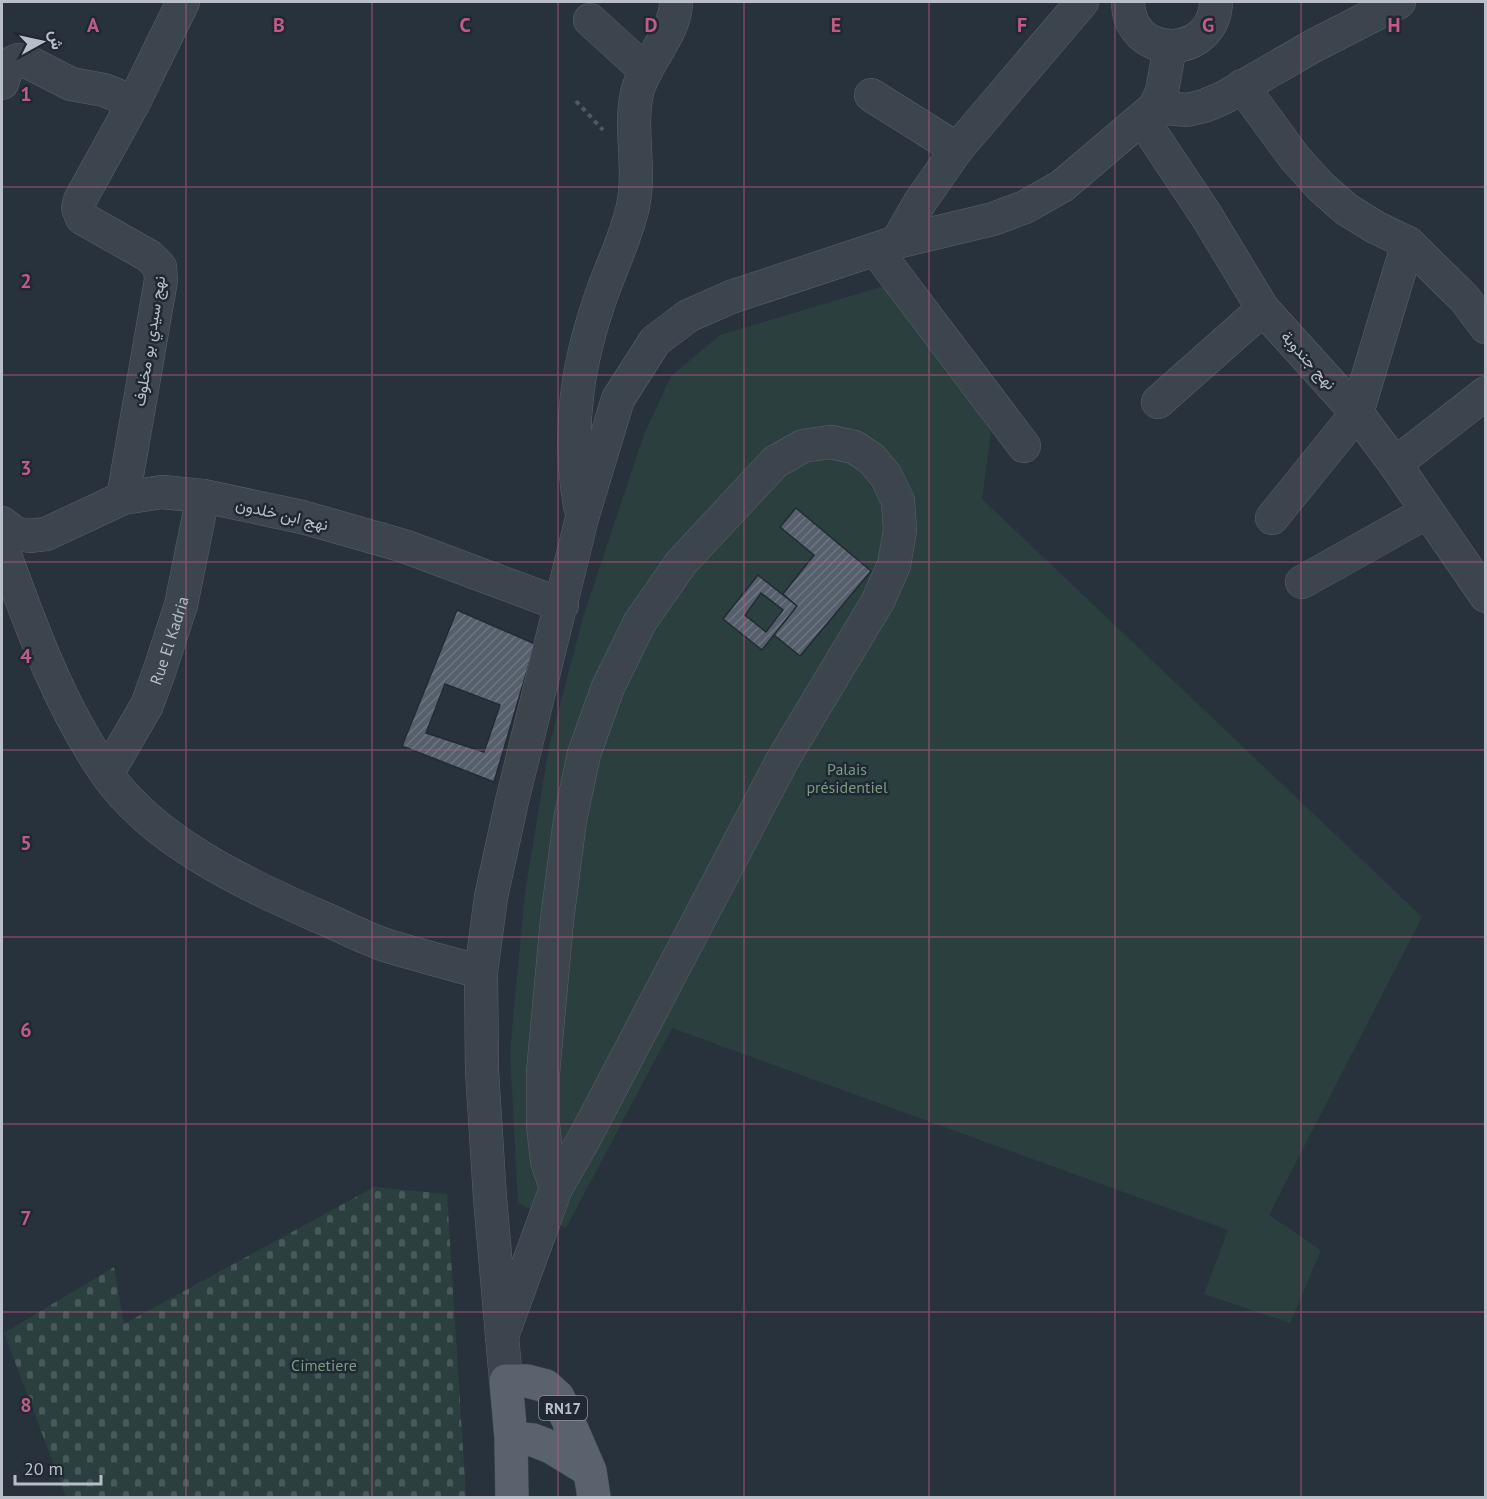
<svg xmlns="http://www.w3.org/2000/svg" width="1487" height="1499" font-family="'PT Sans',Vazirmatn,sans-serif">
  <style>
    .cemetery { fill: url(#cemetery-stones) }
    .garden { fill: #2b3f3f }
    .building { fill: url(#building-hatch); stroke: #222b35; stroke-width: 1.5; fill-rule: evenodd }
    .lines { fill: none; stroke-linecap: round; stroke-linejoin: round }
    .minor-casing { stroke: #5a626b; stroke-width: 34 }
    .major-casing { stroke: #454d57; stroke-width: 34 }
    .path { stroke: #4a5c5d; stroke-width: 4; stroke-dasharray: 4.5 4.5; stroke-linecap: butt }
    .minor { stroke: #3c444d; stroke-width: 33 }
    .major { stroke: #5a636d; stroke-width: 33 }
    .grid { fill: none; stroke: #be5b87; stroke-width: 1.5; stroke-opacity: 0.55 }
    .labels { text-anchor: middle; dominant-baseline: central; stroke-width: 5; stroke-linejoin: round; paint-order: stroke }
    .shield { fill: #202933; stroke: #8a929b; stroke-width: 1.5 }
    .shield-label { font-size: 15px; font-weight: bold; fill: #b8bfc8 }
    .street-label { font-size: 16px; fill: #b8bfc8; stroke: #202933 }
    .park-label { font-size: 16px; fill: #799b7f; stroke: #202933 }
    .grid-label { font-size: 20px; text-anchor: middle; font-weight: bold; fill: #be5b87; stroke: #202933; stroke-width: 5; stroke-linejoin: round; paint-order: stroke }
  </style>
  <defs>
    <pattern id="cemetery-stones" width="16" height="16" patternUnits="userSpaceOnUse" patternTransform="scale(1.5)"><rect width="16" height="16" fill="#2b3f3f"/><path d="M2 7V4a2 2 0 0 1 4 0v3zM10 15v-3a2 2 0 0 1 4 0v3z" fill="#485959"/></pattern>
    <pattern id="building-hatch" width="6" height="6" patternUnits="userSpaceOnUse" patternTransform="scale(1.5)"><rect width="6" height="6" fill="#56606d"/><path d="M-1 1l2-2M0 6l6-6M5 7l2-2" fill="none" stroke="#6c7580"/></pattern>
  </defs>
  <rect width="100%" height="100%" fill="#28323d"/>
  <path class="cemetery" d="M 374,1187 L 447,1194 L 466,1497 L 66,1497 L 4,1333 L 114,1267 L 124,1324 Z"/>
  <path class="garden" d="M 891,284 L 991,432 L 982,499 L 1422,917 L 1269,1215 L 1321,1250 L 1290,1323 L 1204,1294 L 1228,1230 L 672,1028 L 566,1228 L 518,1203 L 510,1052 L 525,893 L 549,746 L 584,614 L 643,437 L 671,376 L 720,335 Z"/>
  <path class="building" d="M 796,508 L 871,571 L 800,656 L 774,635 L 797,606 L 783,594 L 814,555 L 780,527 Z
    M 758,575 L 797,606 L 762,650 L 723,619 ZM 761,593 L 783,610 L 766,632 L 745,615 Z
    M 457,610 L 535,644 L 494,782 L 402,746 ZM 445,684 L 500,705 L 484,752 L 426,733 Z"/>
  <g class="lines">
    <defs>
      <g id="minor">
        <path d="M 1128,2 C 1129,61 1214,60 1216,2"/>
        <path d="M 590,20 L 646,71"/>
        <path d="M 2,83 C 5,72 11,58 24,60 L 71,84 L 104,90 L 134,102"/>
        <path d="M 1242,86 L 1294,157 L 1320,186 L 1346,209 L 1375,227 L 1408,243 L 1464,298 L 1486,327"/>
        <path d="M 871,95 L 957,149"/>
        <path d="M 1155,107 L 1187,110 L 1204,106 L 1223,98 L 1315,45 L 1399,2"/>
        <path d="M 1142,119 L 1206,215 L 1263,309 L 1357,413 L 1395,464 L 1486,596"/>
        <path d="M 897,242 L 920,202 L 957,149 L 1082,2"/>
        <path d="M 876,250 L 1024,446"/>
        <path d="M 1158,402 L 1263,309"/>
        <path d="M 1395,464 L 1486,393"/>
        <path d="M 123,498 L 161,280 L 160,267 L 149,256 L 82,218 L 78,208 L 80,200 L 134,102 L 183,2"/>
        <path d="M 580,506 C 567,428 577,362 604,288 C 614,261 627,234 633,206 C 641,168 629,128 637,93 C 644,63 676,33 676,2"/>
        <path d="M 1272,518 L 1357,413 L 1408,243"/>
        <path d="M 2,523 L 15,533 L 29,536 L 46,534 L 123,498 L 162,492 L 203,496 L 302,517 L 404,546 L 562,605"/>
        <path d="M 2,547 C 30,624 59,705 106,773 C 154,842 244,883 318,916 C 340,925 362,937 385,945 C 417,955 449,963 481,972"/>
        <path d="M 1302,582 L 1427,512"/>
        <path id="s1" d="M 107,774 L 147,705 L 159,672 L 181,605 L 203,496"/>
        <path d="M 502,1336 L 556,1188 L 584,1139 L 782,761 L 878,601 L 894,565 L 900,530 L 898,501 L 886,476 L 872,459 L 854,447 L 830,442 L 803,446 L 775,462 L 681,563 L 640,622 L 608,687 L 584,754 L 570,820 L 557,920 L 543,1073 L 543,1125 L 547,1161 L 556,1188"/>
        <path d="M 506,1381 L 490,1198 L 482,1071 L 481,972 L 491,897 L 512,801 L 582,518 L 618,399 L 655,341 L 688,316 L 731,297 L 897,242 L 993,219 L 1025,207 L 1062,186 L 1155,107 L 1162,91 L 1170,47"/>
      </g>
      <path id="major" d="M 511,1438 L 533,1440 L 551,1447 L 590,1471
        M 512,1498 L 511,1438 L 506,1381 L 527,1381 L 546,1386 L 558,1397 L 590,1471 L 594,1498"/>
    </defs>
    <use href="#minor" class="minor-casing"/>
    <use href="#major" class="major-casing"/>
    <path class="path" d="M 576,101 L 603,130"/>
    <use href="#minor" class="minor"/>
    <use href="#major" class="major"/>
  </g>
  <path class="grid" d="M 186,2 L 186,1498M 372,2 L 372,1498M 558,2 L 558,1498M 744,2 L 744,1498M 929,2 L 929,1498M 1115,2 L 1115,1498M 1301,2 L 1301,1498M 2,187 L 1486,187M 2,375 L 1486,375M 2,562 L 1486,562M 2,750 L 1486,750M 2,937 L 1486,937M 2,1124 L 1486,1124M 2,1312 L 1486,1312"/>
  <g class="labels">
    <rect class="shield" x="539" y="1396" width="48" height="24" rx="4.5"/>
    <g class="shield-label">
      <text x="563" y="1408">RN17</text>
    </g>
    <g class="street-label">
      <text transform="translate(149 341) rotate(-81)">نهج سيدي بو مخلوف</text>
      <text transform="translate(1309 360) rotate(48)">نهج جندوبة</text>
      <text transform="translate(282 514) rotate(13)">نهج ابن خلدون</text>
      <text stroke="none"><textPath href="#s1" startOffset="148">Rue El Kadria</textPath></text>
    </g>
    <g class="park-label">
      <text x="847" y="769">Palais<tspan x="847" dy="18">présidentiel</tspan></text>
      <text x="324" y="1365">Cimetiere</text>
    </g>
  </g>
  <g class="grid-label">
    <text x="93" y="32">A</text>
    <text x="279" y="32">B</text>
    <text x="465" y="32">C</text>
    <text x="651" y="32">D</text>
    <text x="836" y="32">E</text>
    <text x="1022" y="32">F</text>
    <text x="1208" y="32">G</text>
    <text x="1394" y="32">H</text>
    <text x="26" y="101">1</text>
    <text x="26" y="288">2</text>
    <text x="26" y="475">3</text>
    <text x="26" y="663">4</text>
    <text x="26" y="850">5</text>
    <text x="26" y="1037">6</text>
    <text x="26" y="1225">7</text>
    <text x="26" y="1412">8</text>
  </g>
  <rect width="1487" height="1499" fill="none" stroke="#b8bfc8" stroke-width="6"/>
  <g transform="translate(42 42) rotate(82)" stroke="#202933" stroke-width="4.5" paint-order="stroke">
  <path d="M0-4.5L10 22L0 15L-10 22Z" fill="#b8bfc8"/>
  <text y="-9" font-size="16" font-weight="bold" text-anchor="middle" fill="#b8bfc8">ش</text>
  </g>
  <path d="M15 1475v9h86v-9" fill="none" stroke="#b8bfc8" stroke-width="3"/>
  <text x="24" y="1475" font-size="18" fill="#b8bfc8" stroke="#202933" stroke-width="4.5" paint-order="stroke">20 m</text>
</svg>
